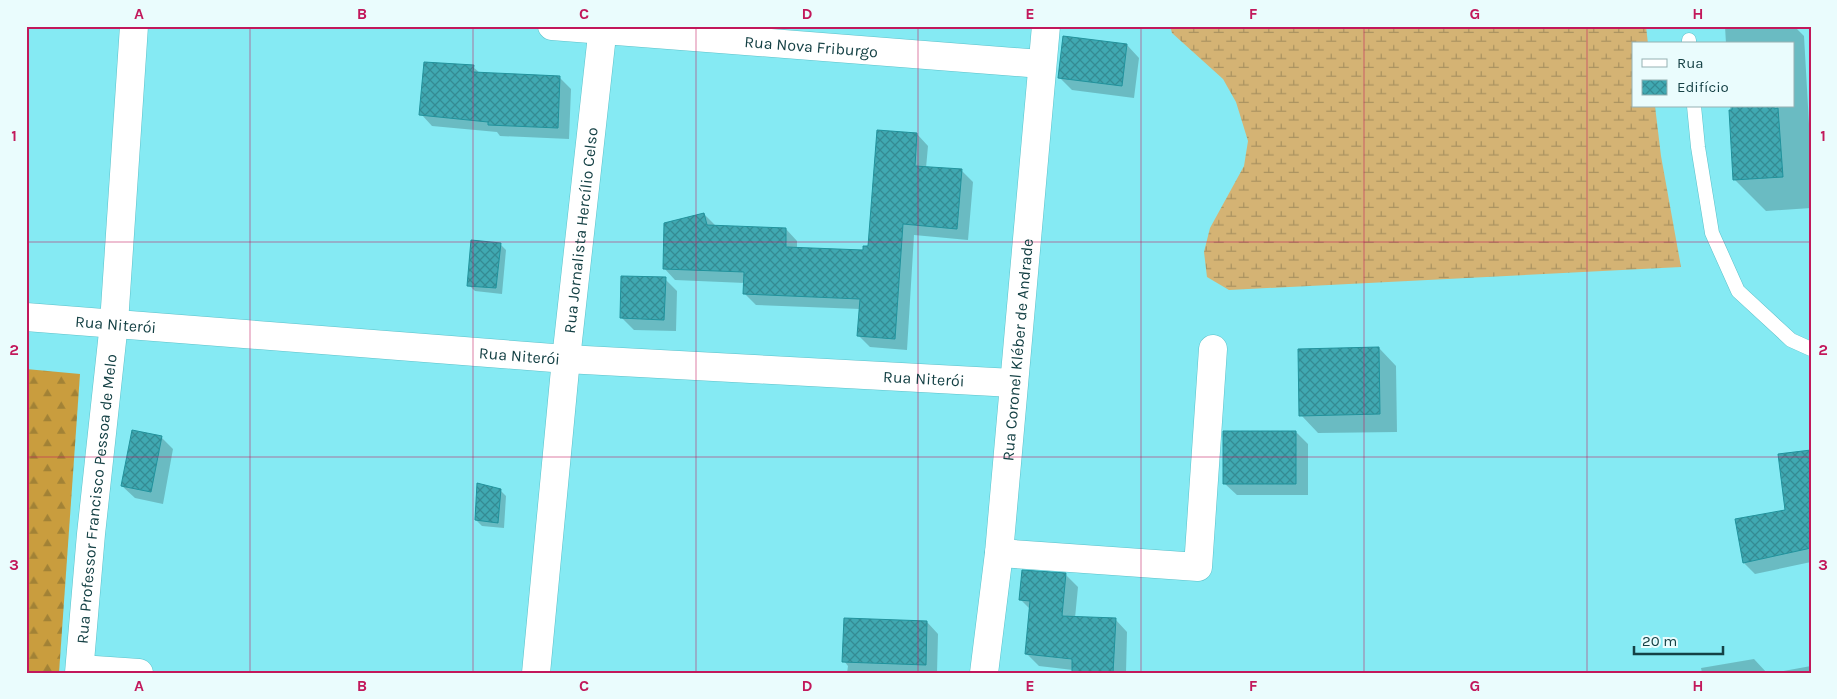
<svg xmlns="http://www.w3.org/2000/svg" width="1837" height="699" font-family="Karla,sans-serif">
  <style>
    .forest { fill: url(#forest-firs) }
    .wetland { fill: url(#wetland-marsh) }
    .shadow { fill: #0003 }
    .building { fill: url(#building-cross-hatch); stroke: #21929c }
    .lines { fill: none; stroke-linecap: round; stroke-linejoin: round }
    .service-casing { stroke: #5bc1ca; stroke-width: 15 }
    .minor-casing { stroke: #5bc1ca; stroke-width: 29 }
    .secondary-casing { stroke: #5bc1ca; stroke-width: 29 }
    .service { stroke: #fff; stroke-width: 14 }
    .minor { stroke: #fff; stroke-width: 28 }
    .secondary { stroke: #fff; stroke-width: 28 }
    .grid { fill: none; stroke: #c2185b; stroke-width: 1; stroke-opacity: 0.55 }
    .labels { text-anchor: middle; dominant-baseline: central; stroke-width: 4.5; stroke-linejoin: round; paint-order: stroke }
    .street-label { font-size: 16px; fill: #154145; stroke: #eafcfd }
    .neatline { fill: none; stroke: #c2185b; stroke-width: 2 }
    .grid-label { font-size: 16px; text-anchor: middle; font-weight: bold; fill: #c2185b }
  </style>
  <defs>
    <pattern id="forest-firs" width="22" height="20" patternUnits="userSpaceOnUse" patternTransform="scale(1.25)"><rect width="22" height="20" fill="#c99d3e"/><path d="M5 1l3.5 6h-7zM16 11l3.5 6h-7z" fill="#a28236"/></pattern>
    <pattern id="wetland-marsh" width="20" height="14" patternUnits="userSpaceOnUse" patternTransform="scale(1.25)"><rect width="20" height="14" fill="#d4b374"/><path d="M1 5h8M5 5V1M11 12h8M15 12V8" fill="none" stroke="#ab9361"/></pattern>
    <pattern id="building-cross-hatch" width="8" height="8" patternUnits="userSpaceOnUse" patternTransform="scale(1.25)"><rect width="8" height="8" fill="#40a9b2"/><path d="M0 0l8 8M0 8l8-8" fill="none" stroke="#348b93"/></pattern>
  </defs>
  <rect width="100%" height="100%" fill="#85eaf3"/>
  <path class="forest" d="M 26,369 L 80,374 L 59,673 L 26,673 Z"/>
  <path class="wetland" d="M 1170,26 L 1646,26 L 1648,44 L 1633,44 L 1633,106 L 1655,106 L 1661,156 L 1681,267 L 1229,290 L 1207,277 L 1204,252 L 1210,228 L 1244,166 L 1248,141 L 1236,102 L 1223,79 L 1172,33 Z"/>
  <path class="shadow" d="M 1725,26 L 1794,26 L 1804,36 L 1811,159 L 1811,208 L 1766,211 L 1734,179 L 1730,106 L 1793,106 L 1793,44 L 1726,44 Z
    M 1127,45 L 1139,58 L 1134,98 L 1072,90 L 1060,78 Z
    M 473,67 L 480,73 L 560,78 L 571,89 L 569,139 L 500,136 L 497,132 L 432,126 L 421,114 Z
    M 917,134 L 928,146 L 926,168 L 962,171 L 973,182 L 968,240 L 914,235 L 907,350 L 870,347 L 859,336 L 860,309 L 756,305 L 745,294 L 745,283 L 675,280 L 664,268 L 704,214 L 716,226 L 786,229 L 797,241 L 797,249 L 864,251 L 869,247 Z
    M 500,244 L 506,250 L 502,294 L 475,291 L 469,285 Z
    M 665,279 L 677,291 L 676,331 L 634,330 L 622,318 Z
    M 1379,348 L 1396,366 L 1397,432 L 1318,433 L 1301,415 Z
    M 1296,432 L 1308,444 L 1308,495 L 1237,495 L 1224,483 Z
    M 161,437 L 173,449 L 163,504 L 135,498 L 122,486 Z
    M 1811,451 L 1811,562 L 1755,574 L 1744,563 L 1787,511 Z
    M 500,490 L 506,496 L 504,528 L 482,526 L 476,520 Z
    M 1066,575 L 1078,587 L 1075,618 L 1115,619 L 1127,632 L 1126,673 L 1075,673 L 1073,670 L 1039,666 L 1027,654 L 1031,610 L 1021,600 Z
    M 927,622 L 938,634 L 937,673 L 847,673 L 848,666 L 844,661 Z
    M 1754,659 L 1767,673 L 1702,673 L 1701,668 Z
    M 1811,666 L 1811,673 L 1773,673 Z"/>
  <path class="building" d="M 1063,36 L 1127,44 L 1122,86 L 1058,78 Z
    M 424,62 L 474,65 L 473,72 L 560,76 L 558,128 L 488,125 L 488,122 L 419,115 Z
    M 1732,106 L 1774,106 L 1774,109 L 1778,108 L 1783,177 L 1733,180 L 1729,110 L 1732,110 Z
    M 877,130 L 917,133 L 915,166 L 962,169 L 957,229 L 903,224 L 895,339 L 857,336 L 860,299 L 743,294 L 744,272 L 663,269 L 664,223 L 704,213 L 707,225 L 786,228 L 786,247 L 863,250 L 863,246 L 868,246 Z
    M 471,240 L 501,243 L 496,288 L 467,286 Z
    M 621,276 L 666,277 L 664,320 L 620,318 Z
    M 1379,347 L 1380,414 L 1299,416 L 1298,349 Z
    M 132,430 L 162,436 L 151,492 L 121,486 Z
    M 1223,431 L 1296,431 L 1296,484 L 1223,484 Z
    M 1811,450 L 1811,548 L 1743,563 L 1735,519 L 1785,510 L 1778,454 Z
    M 477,483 L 501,489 L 498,523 L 475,520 Z
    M 1022,570 L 1066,573 L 1062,616 L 1116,618 L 1113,673 L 1072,672 L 1072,659 L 1025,654 L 1030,601 L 1019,600 Z
    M 844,618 L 927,621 L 926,665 L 842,662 Z"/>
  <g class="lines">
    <defs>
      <path id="service" d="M 1689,40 L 1689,44
        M 1694,106 L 1698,147 L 1712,233 L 1738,291 L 1791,340 L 1811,349"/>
      <g id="minor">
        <path id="s1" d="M 552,26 L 1041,64"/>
        <path id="s2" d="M 26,317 L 566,359 L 1013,383"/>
        <path d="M 999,553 L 1198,567 L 1213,349"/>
        <path d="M 80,669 L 139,673"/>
        <path id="s3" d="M 79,673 L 91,534 L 114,323 L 134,26"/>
        <path id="s4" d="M 536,673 L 566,359 L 603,26"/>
      </g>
      <g id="secondary">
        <path id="s5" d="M 984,673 L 999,553 L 1046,26"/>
      </g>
    </defs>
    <use href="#service" class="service-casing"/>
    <use href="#minor" class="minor-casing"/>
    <use href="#secondary" class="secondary-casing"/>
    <use href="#service" class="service"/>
    <use href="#minor" class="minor"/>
    <use href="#secondary" class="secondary"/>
  </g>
  <path class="grid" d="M 250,26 L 250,673M 473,26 L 473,673M 696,26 L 696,673M 918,26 L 918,673M 1141,26 L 1141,673M 1364,26 L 1364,673M 1587,26 L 1587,673M 26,242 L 1811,242M 26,457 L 1811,457"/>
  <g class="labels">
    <g class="street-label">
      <text stroke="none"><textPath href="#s1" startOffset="260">Rua Nova Friburgo</textPath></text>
      <text stroke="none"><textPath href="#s4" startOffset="445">Rua Jornalista Hercílio Celso</textPath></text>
      <text stroke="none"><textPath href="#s2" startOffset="90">Rua Niterói</textPath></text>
      <text stroke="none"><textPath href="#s5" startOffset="325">Rua Coronel Kléber de Andrade</textPath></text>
      <text stroke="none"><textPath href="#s2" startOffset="495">Rua Niterói</textPath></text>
      <text stroke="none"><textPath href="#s2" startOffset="900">Rua Niterói</textPath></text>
      <text stroke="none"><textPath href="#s3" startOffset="175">Rua Professor Francisco Pessoa de Melo</textPath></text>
    </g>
  </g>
  <rect width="1837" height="699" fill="none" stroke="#eafcfd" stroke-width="55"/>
  <rect x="1632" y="42" width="162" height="65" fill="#eafcfd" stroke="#95b1b3"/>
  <rect x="1642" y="59" width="25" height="8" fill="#ffffff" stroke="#95b1b3"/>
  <text x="1677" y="68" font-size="15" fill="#154145">Rua</text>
  <rect x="1642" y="80" width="25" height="15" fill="url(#building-cross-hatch)" stroke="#95b1b3"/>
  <text x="1677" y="92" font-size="15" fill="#154145">Edifício</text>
  <path d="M1634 646v8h89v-8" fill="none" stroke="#154145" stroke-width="2.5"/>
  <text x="1642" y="646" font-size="15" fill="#154145" stroke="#eafcfd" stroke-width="4" paint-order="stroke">20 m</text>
  <rect x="28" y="28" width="1782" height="644" class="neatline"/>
  <g class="grid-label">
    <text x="139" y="19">A</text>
    <text x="362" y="19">B</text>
    <text x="584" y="19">C</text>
    <text x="807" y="19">D</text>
    <text x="1030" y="19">E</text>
    <text x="1253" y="19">F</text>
    <text x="1475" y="19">G</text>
    <text x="1698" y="19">H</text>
    <text x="14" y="141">1</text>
    <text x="1823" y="141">1</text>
    <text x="14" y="355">2</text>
    <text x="1823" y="355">2</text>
    <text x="14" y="570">3</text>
    <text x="1823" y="570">3</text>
    <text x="139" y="691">A</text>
    <text x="362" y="691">B</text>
    <text x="584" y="691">C</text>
    <text x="807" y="691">D</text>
    <text x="1030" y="691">E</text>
    <text x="1253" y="691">F</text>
    <text x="1475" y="691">G</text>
    <text x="1698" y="691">H</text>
  </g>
</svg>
